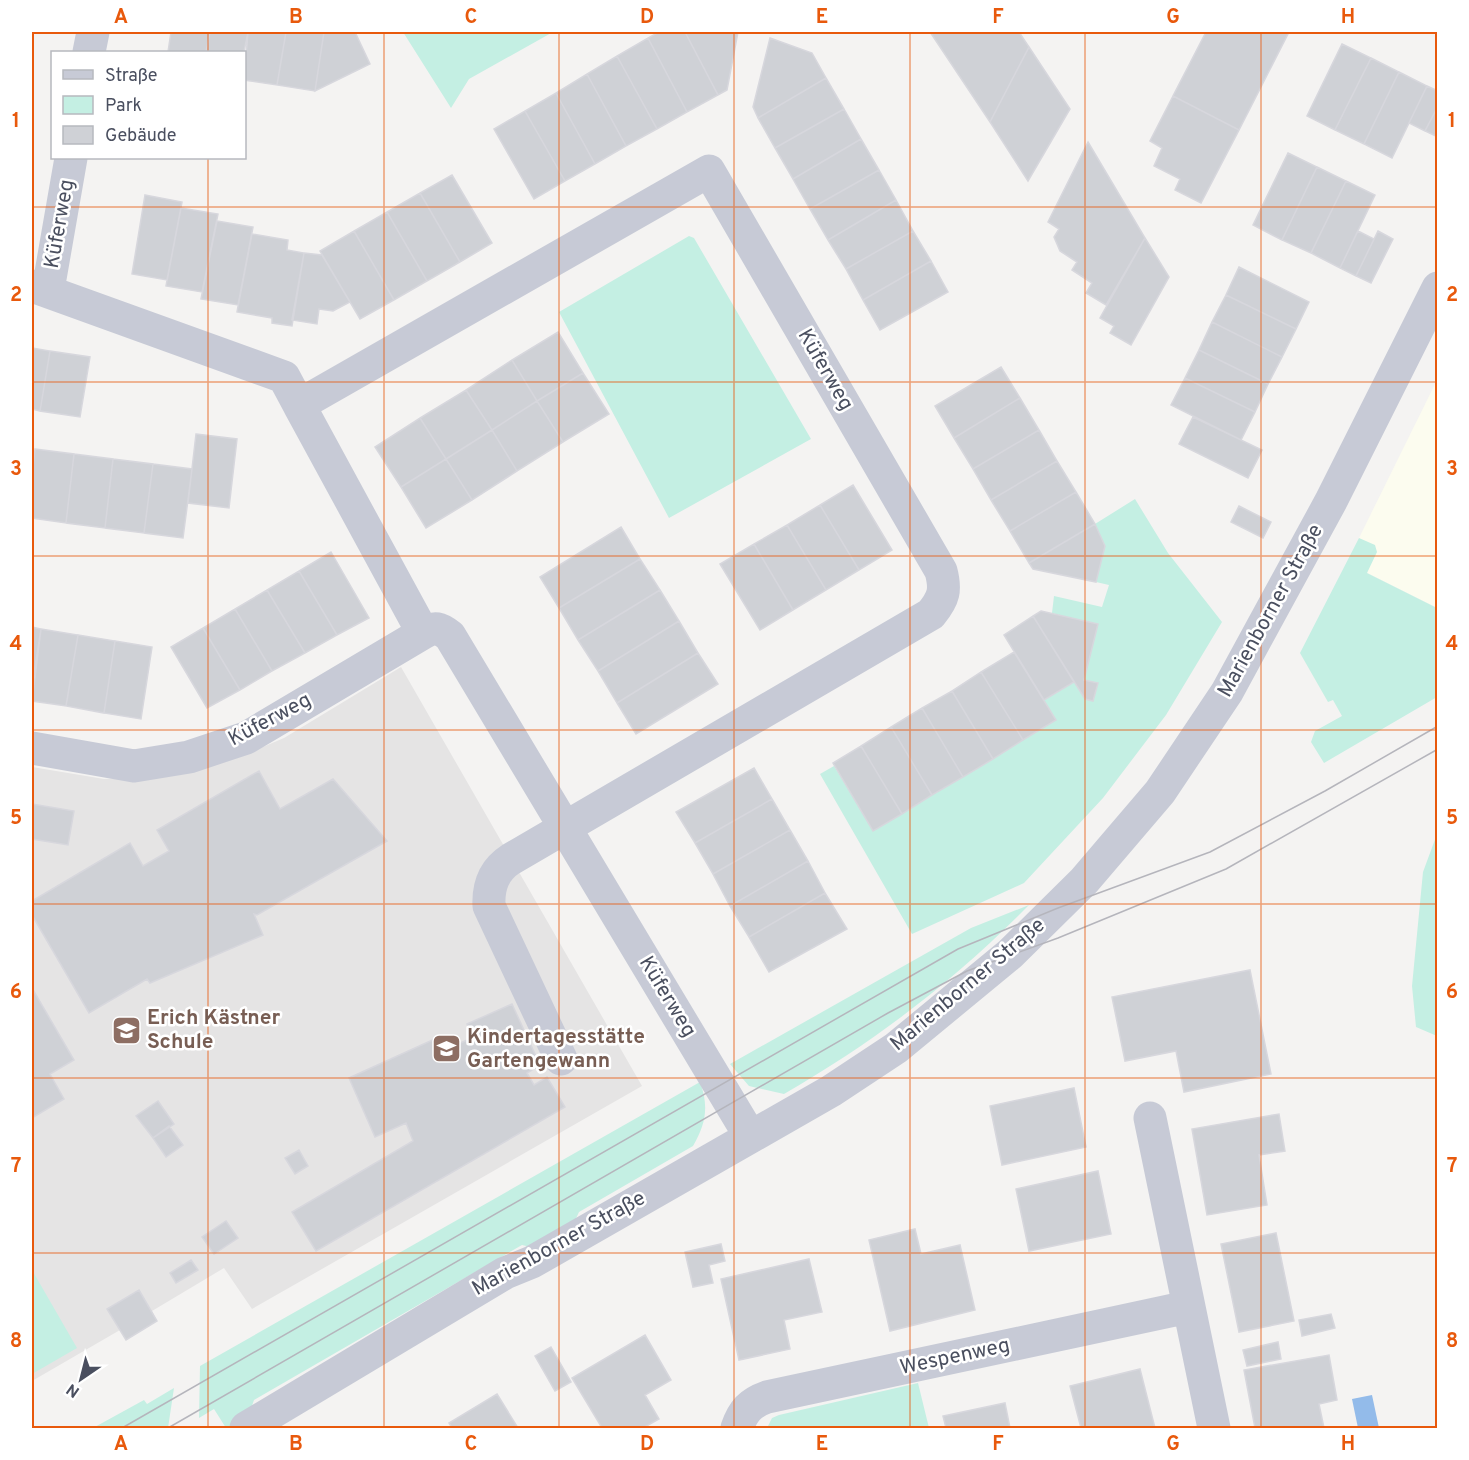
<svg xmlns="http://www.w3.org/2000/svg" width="1469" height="1460" font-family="Overpass,sans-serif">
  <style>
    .commercial { fill: #fcfcef }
    .education { fill: #e5e4e4 }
    .green { fill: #c4efe3 }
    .water { fill: #93bbea }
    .building { fill: #cfd1d6; stroke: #d7d7dd; stroke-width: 1.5 }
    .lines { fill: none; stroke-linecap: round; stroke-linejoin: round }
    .minor { stroke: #c7cad6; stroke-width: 33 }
    .tram { stroke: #b5b5bc; stroke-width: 1.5 }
    .grid { fill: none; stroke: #e8590c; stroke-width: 1.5; stroke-opacity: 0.55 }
    .labels { text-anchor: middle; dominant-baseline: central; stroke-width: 5; stroke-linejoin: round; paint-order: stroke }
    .street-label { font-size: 21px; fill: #4a4f5f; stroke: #fff }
    .education-label { font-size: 21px; font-weight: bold; fill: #785e54; stroke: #fff; text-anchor: start }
    .neatline { fill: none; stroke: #e8590c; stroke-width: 2 }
    .grid-label { font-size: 20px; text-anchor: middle; font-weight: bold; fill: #e8590c }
  </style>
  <rect width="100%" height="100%" fill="#f4f3f2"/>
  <path class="commercial" d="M 1437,380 L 1437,608 L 1367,573 L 1359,538 Z"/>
  <path class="education" d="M 401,667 L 642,1086 L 252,1309 L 224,1268 L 152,1311 L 157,1321 L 126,1340 L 120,1330 L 32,1381 L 32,767 L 104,779 L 173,776 L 249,753 L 284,738 Z"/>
  <path class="green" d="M 403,32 L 553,32 L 469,79 L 451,108 Z
    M 689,236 L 694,238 L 811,439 L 669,518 L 559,312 Z
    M 1135,499 L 1168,553 L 1222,622 L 1166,715 L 1103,798 L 1024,883 L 912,934 L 820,774 L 834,766 L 873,830 L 1055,720 L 1044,700 L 1074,682 L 1085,699 L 1093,701 L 1098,683 L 1084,680 L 1097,625 L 1052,613 L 1054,596 L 1102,607 L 1109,585 L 1096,582 L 1105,546 L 1095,524 Z
    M 1359,538 L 1375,545 L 1377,552 L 1367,573 L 1437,608 L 1437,697 L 1324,763 L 1311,742 L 1315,731 L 1342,716 L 1333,700 L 1328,702 L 1300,653 Z
    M 1437,834 L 1437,1036 L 1416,1027 L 1412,986 L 1423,872 Z
    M 1029,905 C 953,982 877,1040 784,1094 L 749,1086 L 730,1064 L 971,928 Z
    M 700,1082 C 709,1106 706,1124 693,1146 L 579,1212 L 571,1229 L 539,1249 L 522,1245 L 254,1400 C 249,1415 244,1428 226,1428 L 214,1409 L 199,1418 L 200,1366 Z
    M 32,1270 L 77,1348 L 32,1374 Z
    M 918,1383 L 929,1428 L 767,1428 L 772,1418 L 779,1415 Z
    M 174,1388 L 168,1428 L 93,1428 L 144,1400 L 147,1404 Z"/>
  <path class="water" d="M 1372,1395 L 1379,1428 L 1358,1428 L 1352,1399 Z"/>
  <path class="building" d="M 171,32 L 210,32 L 206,52 L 168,52 Z
    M 210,32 L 248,32 L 244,52 L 206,52 Z
    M 248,32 L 286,32 L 277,85 L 244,80 Z
    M 286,32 L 324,32 L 315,91 L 277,85 Z
    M 324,32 L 355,32 L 370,64 L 315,91 Z
    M 659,32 L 685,32 L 718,95 L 687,112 L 648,38 Z
    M 685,32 L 738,32 L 727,90 L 718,95 Z
    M 930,32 L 1019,32 L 1029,47 L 990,122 Z
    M 1206,32 L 1289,32 L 1239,130 L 1173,96 Z
    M 648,38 L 687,112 L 657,129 L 617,56 Z
    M 770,38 L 812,53 L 826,78 L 758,118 L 753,107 Z
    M 1342,44 L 1371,58 L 1335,130 L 1307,116 Z
    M 1029,47 L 1070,109 L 1028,181 L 990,122 Z
    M 617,56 L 657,129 L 626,146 L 587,74 Z
    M 1371,58 L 1399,72 L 1364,144 L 1335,130 Z
    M 1399,72 L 1427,86 L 1392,158 L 1364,144 Z
    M 587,74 L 626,146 L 595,164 L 556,93 Z
    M 826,78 L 844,109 L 775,148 L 758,118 Z
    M 1427,86 L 1438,91 L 1438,106 L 1425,131 L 1409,123 Z
    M 556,93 L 595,164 L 565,181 L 525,111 Z
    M 1173,96 L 1239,130 L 1201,203 L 1175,190 L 1180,179 L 1154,166 L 1162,148 L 1150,141 Z
    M 1438,106 L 1438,137 L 1425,131 Z
    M 844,109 L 861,139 L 793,179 L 775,148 Z
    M 525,111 L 565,181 L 534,199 L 494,129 Z
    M 861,139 L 879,170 L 810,209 L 793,179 Z
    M 1088,142 L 1145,238 L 1106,305 L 1086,293 L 1092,283 L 1072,270 L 1077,262 L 1060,251 L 1054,237 L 1059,229 L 1048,222 Z
    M 1288,153 L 1317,167 L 1282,240 L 1253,225 Z
    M 1317,167 L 1346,181 L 1311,253 L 1282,240 Z
    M 879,170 L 896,200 L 828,240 L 810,209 Z
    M 452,175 L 492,243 L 460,262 L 420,193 Z
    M 1346,181 L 1375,195 L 1340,268 L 1311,253 Z
    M 420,193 L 460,262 L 427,281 L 387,212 Z
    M 145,195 L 182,202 L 167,280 L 132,274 Z
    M 896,200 L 913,231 L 846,269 L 828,240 Z
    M 181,208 L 218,214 L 202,292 L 166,286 Z
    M 387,212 L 427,281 L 394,300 L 354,231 Z
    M 217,221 L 253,227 L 238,305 L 201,299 Z
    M 354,231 L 394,300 L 360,319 L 320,251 Z
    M 913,231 L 931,261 L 863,300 L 846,269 Z
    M 1358,231 L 1374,239 L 1356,276 L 1340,268 Z
    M 1378,231 L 1393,239 L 1371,283 L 1356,276 Z
    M 252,234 L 288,240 L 287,250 L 304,253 L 292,326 L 272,323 L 272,318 L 237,312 Z
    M 1145,238 L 1169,277 L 1131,345 L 1110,333 L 1114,326 L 1100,318 Z
    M 304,253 L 322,255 L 350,302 L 333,311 L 319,309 L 317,324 L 292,320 Z
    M 931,261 L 948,292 L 880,330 L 863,300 Z
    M 1239,267 L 1309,302 L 1296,329 L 1226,295 Z
    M 1226,295 L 1296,329 L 1282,357 L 1212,322 Z
    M 1212,322 L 1282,357 L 1268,384 L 1199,350 Z
    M 558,332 L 583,373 L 537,401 L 512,360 Z
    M 32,348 L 50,351 L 40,411 L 32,409 Z
    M 1199,350 L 1268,384 L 1255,412 L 1185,378 Z
    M 50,351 L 90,357 L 80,417 L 40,411 Z
    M 512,360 L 537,401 L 492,430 L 466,390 Z
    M 1001,367 L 1020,398 L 954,438 L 935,406 Z
    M 583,373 L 609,414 L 563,442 L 537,401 Z
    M 1185,378 L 1255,412 L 1241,440 L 1171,405 Z
    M 466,390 L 492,430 L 446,459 L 420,418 Z
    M 1020,398 L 1039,430 L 973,469 L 954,438 Z
    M 537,401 L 563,442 L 517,471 L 492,430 Z
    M 1193,417 L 1262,450 L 1248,478 L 1179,444 Z
    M 420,418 L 446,459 L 401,487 L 375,447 Z
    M 492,430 L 517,471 L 472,500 L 446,459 Z
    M 1039,430 L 1057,461 L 991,500 L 973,469 Z
    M 196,434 L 237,439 L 229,508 L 188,503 Z
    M 35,449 L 74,454 L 66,523 L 32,518 L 32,477 Z
    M 74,454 L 113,459 L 105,528 L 66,523 Z
    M 113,459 L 153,464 L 144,533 L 105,528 Z
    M 446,459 L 472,500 L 426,528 L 401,487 Z
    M 1057,461 L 1076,492 L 1010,531 L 991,500 Z
    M 153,464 L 192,469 L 183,538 L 144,533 Z
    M 853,485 L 892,550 L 859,570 L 820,505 Z
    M 1076,492 L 1095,524 L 1029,563 L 1010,531 Z
    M 820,505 L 859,570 L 826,590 L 787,525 Z
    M 1239,506 L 1271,522 L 1263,538 L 1231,522 Z
    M 1095,524 L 1105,546 L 1096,582 L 1033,569 L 1029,563 Z
    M 787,525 L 826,590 L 793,610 L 754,544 Z
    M 621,527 L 640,559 L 559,608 L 540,577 Z
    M 754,544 L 793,610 L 760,630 L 720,564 Z
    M 331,552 L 369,618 L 337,635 L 299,571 Z
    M 640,559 L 660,590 L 578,640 L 559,608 Z
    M 299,571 L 337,635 L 305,653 L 267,590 Z
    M 267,590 L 305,653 L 272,671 L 235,609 Z
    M 660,590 L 679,621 L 598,671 L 578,640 Z
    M 235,609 L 272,671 L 240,690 L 203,628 Z
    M 1041,611 L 1098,624 L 1084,680 L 1098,683 L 1093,701 L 1085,699 L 1033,616 Z
    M 1033,616 L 1074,682 L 1044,700 L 1004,635 Z
    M 679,621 L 698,653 L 617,703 L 598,671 Z
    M 32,627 L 41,629 L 32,686 Z
    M 203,628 L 240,690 L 207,708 L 171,647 Z
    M 41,629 L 78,635 L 66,706 L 32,701 Z
    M 78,635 L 115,641 L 104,713 L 66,706 Z
    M 115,641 L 152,647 L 141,719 L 104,713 Z
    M 1014,652 L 1056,720 L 1023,740 L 981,672 Z
    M 698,653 L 718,684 L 636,734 L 617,703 Z
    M 981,672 L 1023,740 L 993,759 L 952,691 Z
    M 952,691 L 993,759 L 963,777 L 922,708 Z
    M 922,708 L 963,777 L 932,795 L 891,727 Z
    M 891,727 L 932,795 L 902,814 L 861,746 Z
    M 861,746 L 902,814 L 873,831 L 833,763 Z
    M 754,768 L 772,799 L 695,843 L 676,812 Z
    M 259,771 L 280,809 L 333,779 L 387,841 L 257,915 L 254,914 L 263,935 L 150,983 L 147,979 L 89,1013 L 32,915 L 32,901 L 130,843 L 143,866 L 169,851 L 157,830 Z
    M 772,799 L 790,830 L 713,874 L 695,843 Z
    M 32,804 L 74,811 L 68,845 L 32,839 Z
    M 790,830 L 808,861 L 730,906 L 713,874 Z
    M 808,861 L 825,893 L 749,937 L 730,906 Z
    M 825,893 L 847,929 L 769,972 L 749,937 Z
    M 1250,970 L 1271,1074 L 1184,1092 L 1176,1051 L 1125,1061 L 1112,997 Z
    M 32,988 L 74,1060 L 50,1074 L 64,1099 L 32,1118 Z
    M 512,1004 L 540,1065 L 527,1073 L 534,1085 L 547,1077 L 565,1107 L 316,1251 L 292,1212 L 413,1141 L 406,1123 L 375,1137 L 349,1078 L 439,1037 L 444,1050 L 472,1038 L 467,1024 Z
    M 1074,1088 L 1086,1147 L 1002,1165 L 990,1106 Z
    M 158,1101 L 174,1124 L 153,1138 L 136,1116 Z
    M 1279,1114 L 1285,1151 L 1259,1155 L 1267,1205 L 1207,1215 L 1192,1129 Z
    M 169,1126 L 183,1145 L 166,1157 L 153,1138 Z
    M 299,1150 L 308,1166 L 295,1174 L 285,1158 Z
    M 1098,1171 L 1111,1234 L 1029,1251 L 1016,1189 Z
    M 226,1221 L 238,1238 L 214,1254 L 202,1237 Z
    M 915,1229 L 921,1254 L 960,1245 L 975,1310 L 890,1331 L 869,1240 Z
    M 1276,1233 L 1294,1321 L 1239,1332 L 1221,1244 Z
    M 721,1244 L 725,1261 L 709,1265 L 713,1283 L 693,1287 L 685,1252 Z
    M 809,1259 L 822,1312 L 784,1320 L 790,1349 L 739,1360 L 721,1279 Z
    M 191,1260 L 198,1270 L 176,1283 L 170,1273 Z
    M 139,1290 L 157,1321 L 126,1340 L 107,1309 Z
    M 1331,1314 L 1335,1328 L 1302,1336 L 1299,1320 Z
    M 645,1335 L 671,1380 L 645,1395 L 659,1419 L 643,1428 L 602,1428 L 572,1378 Z
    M 1278,1342 L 1281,1359 L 1247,1366 L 1243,1350 Z
    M 551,1347 L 571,1382 L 555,1391 L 535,1356 Z
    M 1329,1355 L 1337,1400 L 1319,1404 L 1324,1428 L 1255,1428 L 1244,1370 Z
    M 1140,1369 L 1155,1428 L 1081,1428 L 1070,1386 Z
    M 497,1394 L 518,1428 L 452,1428 L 449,1423 Z
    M 1005,1403 L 1010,1428 L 946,1428 L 943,1416 Z"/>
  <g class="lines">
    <path class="minor" d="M 89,52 L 93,32
      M 32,286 L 284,377 L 299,405
      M 48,290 L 71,158
      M 423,633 L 299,405 L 709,171 L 941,571 C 946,590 944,598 931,614 L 511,859 C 494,870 488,886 489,906 L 561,1059
      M 32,748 L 134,766 L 189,757 L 246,738 L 423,633 C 435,626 440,628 450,636 L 750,1136
      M 1150,1118 L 1214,1428
      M 246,1428 L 505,1273 L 532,1262 L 831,1091 L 896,1048 L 1010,954 L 1084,881 L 1160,792 L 1227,692 L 1331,501 L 1438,288
      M 737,1428 C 743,1411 750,1403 767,1397 L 1188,1307"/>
    <path class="tram" d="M 122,1428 L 958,949 L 1058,908 L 1210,852 L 1325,791 L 1438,726
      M 168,1428 L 888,1013 L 967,971 L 1058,938 L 1226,869 L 1438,749"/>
  </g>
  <path class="grid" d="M 208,32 L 208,52M 384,32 L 384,1428M 559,32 L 559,1428M 734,32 L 734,1428M 910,32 L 910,1428M 1085,32 L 1085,1428M 1261,32 L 1261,1428M 208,158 L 208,1428M 32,207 L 1438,207M 32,382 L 1438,382M 32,556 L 1438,556M 32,730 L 1438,730M 32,904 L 1438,904M 32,1078 L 1438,1078M 32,1253 L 1438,1253"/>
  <defs>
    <symbol id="school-square" viewBox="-11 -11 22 22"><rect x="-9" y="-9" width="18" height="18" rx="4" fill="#8d6e63" stroke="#fff"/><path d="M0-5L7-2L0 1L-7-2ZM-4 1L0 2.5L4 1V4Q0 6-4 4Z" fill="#fff"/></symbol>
  </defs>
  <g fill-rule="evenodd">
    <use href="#school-square" x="110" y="1014" width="33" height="33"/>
    <use href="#school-square" x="430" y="1032" width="33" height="33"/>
  </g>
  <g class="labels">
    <g class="street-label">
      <text transform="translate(60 224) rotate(-80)">Küferweg</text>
      <text transform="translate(825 370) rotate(60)">Küferweg</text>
      <text transform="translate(1271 611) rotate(-61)">Marienborner Straße</text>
      <text transform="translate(270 720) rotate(-28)">Küferweg</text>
      <text transform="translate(968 985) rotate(-40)">Marienborner Straße</text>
      <text transform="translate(667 997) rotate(59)">Küferweg</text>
      <text transform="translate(559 1244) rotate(-29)">Marienborner Straße</text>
      <text transform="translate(955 1357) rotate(-12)">Wespenweg</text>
    </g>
    <g class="education-label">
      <text x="147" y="1018">Erich Kästner<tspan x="147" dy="24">Schule</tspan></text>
      <text x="467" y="1037">Kindertagesstätte<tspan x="467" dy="24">Gartengewann</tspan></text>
    </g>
  </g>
  <rect width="1469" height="1460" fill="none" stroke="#ffffff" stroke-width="66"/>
  <rect x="51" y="51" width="195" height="108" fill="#ffffff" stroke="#b7b9bf" stroke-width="1.5"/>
  <rect x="63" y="70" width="30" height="9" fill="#c7cad6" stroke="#b7b9bf" stroke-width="1.5"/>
  <text x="105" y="81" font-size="18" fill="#4a4f5f">Straße</text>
  <rect x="63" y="96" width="30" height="18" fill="#c4efe3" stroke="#b7b9bf" stroke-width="1.5"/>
  <text x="105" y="111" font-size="18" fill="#4a4f5f">Park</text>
  <rect x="63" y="126" width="30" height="18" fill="#cfd1d6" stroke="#b7b9bf" stroke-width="1.5"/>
  <text x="105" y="141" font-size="18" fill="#4a4f5f">Gebäude</text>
  <g transform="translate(81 1379) rotate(215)" stroke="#ffffff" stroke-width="4.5" paint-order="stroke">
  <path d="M0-4.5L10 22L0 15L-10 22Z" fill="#4a4f5f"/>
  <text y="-9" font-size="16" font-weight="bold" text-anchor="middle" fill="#4a4f5f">N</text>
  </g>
  <rect x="33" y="33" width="1403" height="1394" class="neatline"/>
  <g class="grid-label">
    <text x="121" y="23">A</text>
    <text x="296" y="23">B</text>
    <text x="471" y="23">C</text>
    <text x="647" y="23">D</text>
    <text x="822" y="23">E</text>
    <text x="998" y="23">F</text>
    <text x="1173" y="23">G</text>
    <text x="1348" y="23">H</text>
    <text x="16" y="127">1</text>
    <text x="1452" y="127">1</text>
    <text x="16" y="301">2</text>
    <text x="1452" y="301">2</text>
    <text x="16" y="475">3</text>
    <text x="1452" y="475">3</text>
    <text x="16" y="650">4</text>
    <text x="1452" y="650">4</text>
    <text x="16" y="824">5</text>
    <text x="1452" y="824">5</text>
    <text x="16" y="998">6</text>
    <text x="1452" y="998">6</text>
    <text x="16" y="1172">7</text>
    <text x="1452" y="1172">7</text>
    <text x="16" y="1347">8</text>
    <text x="1452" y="1347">8</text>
    <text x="121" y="1450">A</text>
    <text x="296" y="1450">B</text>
    <text x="471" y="1450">C</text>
    <text x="647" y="1450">D</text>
    <text x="822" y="1450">E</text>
    <text x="998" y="1450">F</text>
    <text x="1173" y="1450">G</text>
    <text x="1348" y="1450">H</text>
  </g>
</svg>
